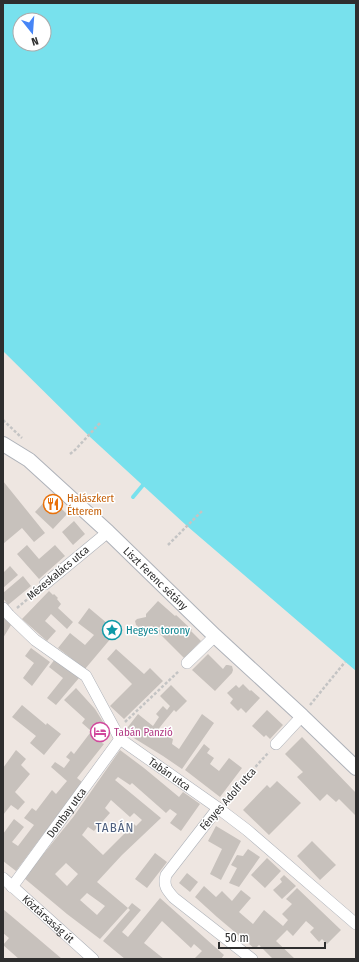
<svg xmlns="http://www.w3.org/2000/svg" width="359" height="962" font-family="'Fira Sans Condensed',sans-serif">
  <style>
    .water { fill: #78e1ed; fill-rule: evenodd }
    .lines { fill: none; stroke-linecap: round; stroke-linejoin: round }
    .stream { stroke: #78e1ed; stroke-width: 4 }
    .building { fill: #c7c1bc; fill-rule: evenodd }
    .minor-casing { stroke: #aeb2b9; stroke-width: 12 }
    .tertiary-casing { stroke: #aeb2b9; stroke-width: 16 }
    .path { stroke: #c4c4c4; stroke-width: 2.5; stroke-dasharray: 3 2; stroke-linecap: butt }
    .minor { stroke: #fff; stroke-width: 11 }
    .tertiary { stroke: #fff; stroke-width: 14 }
    .labels { text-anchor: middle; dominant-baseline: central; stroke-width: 3; stroke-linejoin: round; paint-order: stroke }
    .food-label { font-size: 11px; fill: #c56008; stroke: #fff; text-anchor: start }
    .street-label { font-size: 11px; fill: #2e2e2e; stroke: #fff }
    .culture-label { font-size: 11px; fill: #0d838f; stroke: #fff; text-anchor: start }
    .hotel-label { font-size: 11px; fill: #b23c85; stroke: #fff; text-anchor: start }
    .quarter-label { font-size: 13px; letter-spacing: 1px; fill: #4e5f7e; stroke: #fff }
  </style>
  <rect width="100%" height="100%" fill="#eee6e1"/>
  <path class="water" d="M 3,3 L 356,3 L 356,671 L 187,526 L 89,436 L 3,351 ZM 20,20 L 44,20 L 44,44 L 20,44 Z"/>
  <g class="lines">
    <path class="stream" d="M 133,497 L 143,485"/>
  </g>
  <path class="building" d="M 3,481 L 45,533 L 34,542 L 22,528 L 3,544 Z
    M 49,497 L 67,514 L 53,529 L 35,512 Z
    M 74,521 L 85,534 L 73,545 L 62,532 Z
    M 27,545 L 39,559 L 55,545 L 65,556 L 39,579 L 17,554 Z
    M 10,566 L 18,575 L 3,588 L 3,573 Z
    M 23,576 L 31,586 L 8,605 L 3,598 L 3,593 Z
    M 49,591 L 53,595 L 54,594 L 58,598 L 57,599 L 61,604 L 58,608 L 73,622 L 67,629 L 51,614 L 45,621 L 56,631 L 47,641 L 22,619 Z
    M 158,601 L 175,616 L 176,615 L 192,630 L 191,631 L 201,641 L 184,658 L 152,626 L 140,628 L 136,625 L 135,621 L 137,619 L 146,617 L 146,614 Z
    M 89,608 L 108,624 L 111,624 L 115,626 L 117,631 L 115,636 L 112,637 L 85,669 L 58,648 L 70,633 L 85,645 L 94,635 L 78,623 Z
    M 3,616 L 11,625 L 3,638 Z
    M 31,648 L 50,662 L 32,686 L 23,678 L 34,663 L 25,656 Z
    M 116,649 L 144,674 L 150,668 L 163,681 L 124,719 L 110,706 L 132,684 L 107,659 Z
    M 208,654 L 223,669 L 226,665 L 228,665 L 232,666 L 233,670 L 232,673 L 215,691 L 192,670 Z
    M 55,659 L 79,678 L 56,705 L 47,698 L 63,678 L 49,667 Z
    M 243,684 L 250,691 L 251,690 L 260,698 L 246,713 L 241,708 L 238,711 L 230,703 L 233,699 L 227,693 L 236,685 L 239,688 Z
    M 171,685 L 187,701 L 176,712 L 174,710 L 164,722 L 157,731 L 173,739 L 172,744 L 179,749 L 202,714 L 214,723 L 182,769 L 163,756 L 124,732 L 138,714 L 153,726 L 159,717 L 156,714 L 163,706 L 167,710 L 170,706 L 160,696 Z
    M 76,688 L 95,709 L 110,733 L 102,743 L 104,744 L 77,778 L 82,782 L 16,871 L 3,861 L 3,834 L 14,819 L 24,827 L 12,842 L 18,846 L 34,825 L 24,818 L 32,808 L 36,811 L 52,790 L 56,794 L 67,781 L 51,767 L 55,762 L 64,768 L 70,760 L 66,757 L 71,751 L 74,754 L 90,733 L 90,730 L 82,723 L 85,719 L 64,700 Z
    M 22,705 L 46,725 L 47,723 L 61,734 L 44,755 L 30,743 L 36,736 L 12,717 Z
    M 267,710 L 283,725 L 270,739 L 266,735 L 264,737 L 252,726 Z
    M 302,737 L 356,793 L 356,816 L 339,799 L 336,802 L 327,794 L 320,801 L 297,777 L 303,772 L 285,754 Z
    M 204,744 L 210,749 L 207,753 L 214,758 L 210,764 L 219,771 L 229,758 L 242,768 L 220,797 L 185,770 Z
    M 16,750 L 26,759 L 21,765 L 30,774 L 15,792 L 25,802 L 18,810 L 11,805 L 3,815 L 3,768 Z
    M 120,750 L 144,768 L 179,797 L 183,792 L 200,804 L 181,831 L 170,823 L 177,814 L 170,809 L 166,813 L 132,783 L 130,785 L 118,777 L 115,780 L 161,818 L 122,855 L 97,882 L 128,908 L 100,939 L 67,914 L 24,878 L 74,816 ZM 111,800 L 130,817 L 134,813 L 142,820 L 136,826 L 134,824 L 103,855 L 82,835 L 88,827 L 94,831 L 110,813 L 105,808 ZM 66,863 L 78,874 L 67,886 L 55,874 ZM 87,893 L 105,906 L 97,915 L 80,900 Z
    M 277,781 L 301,803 L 269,835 L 243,810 L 267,785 L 270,788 Z
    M 216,826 L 241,841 L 221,880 L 210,874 L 222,849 L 208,841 Z
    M 312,841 L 336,865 L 320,880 L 297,856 Z
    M 248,849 L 260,857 L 239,887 L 229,883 L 237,868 L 231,865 L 237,855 L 243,856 Z
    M 155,853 L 167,862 L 147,888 L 135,879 Z
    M 267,858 L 281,871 L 265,888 L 251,875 Z
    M 187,873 L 198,882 L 190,892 L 179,883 Z
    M 284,875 L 296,886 L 282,899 L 273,890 L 282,882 L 280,879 Z
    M 204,886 L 216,897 L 222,891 L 232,901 L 241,890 L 251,898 L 239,912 L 253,924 L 264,910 L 283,926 L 288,920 L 282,914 L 292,904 L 286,899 L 297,888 L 341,930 L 327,944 L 322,939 L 319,942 L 310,932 L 314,928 L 306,921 L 293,936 L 287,930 L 276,941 L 295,959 L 273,959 L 259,945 L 255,949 L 217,917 L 195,897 Z
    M 160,898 L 224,955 L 221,959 L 194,959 L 202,951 L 194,944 L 191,948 L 162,921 L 144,943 L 164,959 L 125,959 L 103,941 L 130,910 L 128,908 L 132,903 L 141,910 L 122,932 L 128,937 Z
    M 3,909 L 35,936 L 62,959 L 19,959 L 3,945 L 9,938 L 3,933 Z"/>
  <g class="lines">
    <defs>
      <g id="minor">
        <path d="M 45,584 L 108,532"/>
        <path id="s1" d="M 3,608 L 9,615 L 35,640 L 86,676 L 120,739 L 218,808 L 247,830 L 356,924"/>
        <path d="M 187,663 L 215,636"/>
        <path d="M 276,744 L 302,716"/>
        <path d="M 218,808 L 166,875 C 163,886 167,890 174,898 L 252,959"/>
        <path id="s2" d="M 3,878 L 93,959"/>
        <path id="s3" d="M 12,887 L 120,739"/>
      </g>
      <g id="tertiary">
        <path id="s4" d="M 3,444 L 29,460 L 108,532 L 215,636 L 302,716 L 356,768"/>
      </g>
    </defs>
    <use href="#minor" class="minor-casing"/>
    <use href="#tertiary" class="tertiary-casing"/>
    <path class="path" d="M 3,420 L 22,438
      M 70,454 L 75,450 L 100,423
      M 168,545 L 202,511
      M 17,608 L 36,592
      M 310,705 L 345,662
      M 125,722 L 179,671
      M 225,800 L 269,752"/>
    <use href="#minor" class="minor"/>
    <use href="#tertiary" class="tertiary"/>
  </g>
  <defs>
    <symbol id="restaurant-ring" viewBox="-11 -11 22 22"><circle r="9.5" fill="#fff" stroke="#e8710a" stroke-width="1.5"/><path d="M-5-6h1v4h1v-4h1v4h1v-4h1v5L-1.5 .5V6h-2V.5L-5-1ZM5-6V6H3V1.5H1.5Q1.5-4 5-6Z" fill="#e8710a"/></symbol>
    <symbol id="sight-ring" viewBox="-11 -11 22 22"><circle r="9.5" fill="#fff" stroke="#0f9aa8" stroke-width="1.5"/><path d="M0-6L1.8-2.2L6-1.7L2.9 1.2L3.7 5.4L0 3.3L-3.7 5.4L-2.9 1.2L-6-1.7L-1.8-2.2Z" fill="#0f9aa8"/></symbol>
    <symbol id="hotel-ring" viewBox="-11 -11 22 22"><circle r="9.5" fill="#fff" stroke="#d1479c" stroke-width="1.5"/><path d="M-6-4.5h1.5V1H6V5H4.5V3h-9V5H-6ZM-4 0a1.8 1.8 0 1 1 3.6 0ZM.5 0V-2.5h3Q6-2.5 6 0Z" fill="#d1479c"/></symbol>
  </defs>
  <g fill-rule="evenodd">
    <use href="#restaurant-ring" x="42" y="493" width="22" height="22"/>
    <use href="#sight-ring" x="101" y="619" width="22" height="22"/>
    <use href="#hotel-ring" x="89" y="721" width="22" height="22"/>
  </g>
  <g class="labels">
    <g class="food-label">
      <text x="67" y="498">Halászkert<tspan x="67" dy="13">Étterem</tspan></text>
    </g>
    <g class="street-label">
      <text transform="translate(58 573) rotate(-40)">Mézeskalács utca</text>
      <text stroke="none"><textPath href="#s4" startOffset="204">Liszt Ferenc sétány</textPath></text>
      <text stroke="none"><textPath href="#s1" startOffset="240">Tabán utca</textPath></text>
      <text transform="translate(228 799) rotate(-49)">Fényes Adolf utca</text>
      <text stroke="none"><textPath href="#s3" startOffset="92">Dombay utca</textPath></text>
      <text stroke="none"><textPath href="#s2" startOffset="61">Köztársaság út</textPath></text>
    </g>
    <g class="culture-label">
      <text x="126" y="630">Hegyes torony</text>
    </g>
    <g class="hotel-label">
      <text x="114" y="732">Tabán Panzió</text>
    </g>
    <g class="quarter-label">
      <text x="115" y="827">TABÁN</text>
    </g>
  </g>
  <rect width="359" height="962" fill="none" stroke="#2e2e2e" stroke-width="8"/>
  <g transform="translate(32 32) rotate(163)"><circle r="19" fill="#ffffff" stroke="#ababab"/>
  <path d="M0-3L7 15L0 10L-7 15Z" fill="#4685f6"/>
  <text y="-6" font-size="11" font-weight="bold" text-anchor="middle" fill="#2e2e2e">N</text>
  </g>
  <path d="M219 942v6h106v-6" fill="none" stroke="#2e2e2e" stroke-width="2"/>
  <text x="225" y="942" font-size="12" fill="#2e2e2e" stroke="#ffffff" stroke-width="3" paint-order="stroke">50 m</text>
</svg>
